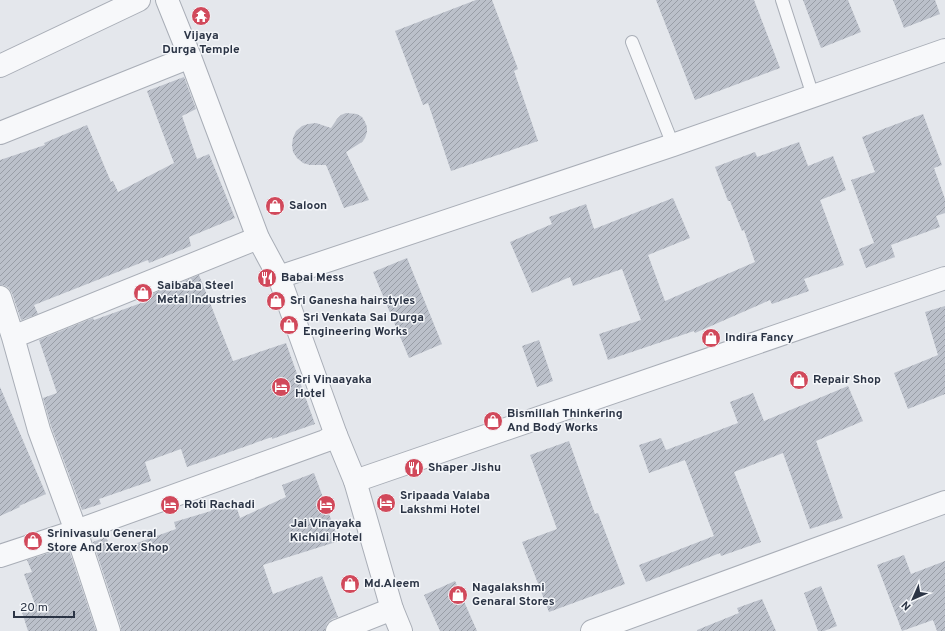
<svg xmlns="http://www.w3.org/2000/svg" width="945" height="631" font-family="Overpass,sans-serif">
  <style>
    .building { fill: url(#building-hatch) }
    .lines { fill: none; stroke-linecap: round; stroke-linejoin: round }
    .service-casing { stroke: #a9aeb7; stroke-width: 14 }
    .minor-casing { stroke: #a9aeb7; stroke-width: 24 }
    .tertiary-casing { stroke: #a9aeb7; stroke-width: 24 }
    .service { stroke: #f7f8fa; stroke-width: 12 }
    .minor { stroke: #f7f8fa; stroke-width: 22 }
    .tertiary { stroke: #f7f8fa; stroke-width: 22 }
    .labels { text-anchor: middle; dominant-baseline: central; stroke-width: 3; stroke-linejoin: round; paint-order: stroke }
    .poi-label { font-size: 12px; font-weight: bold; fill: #2b3445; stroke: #f4f6f9; text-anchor: start }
  </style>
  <defs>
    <pattern id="building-hatch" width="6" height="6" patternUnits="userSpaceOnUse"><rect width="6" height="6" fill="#bbc0ca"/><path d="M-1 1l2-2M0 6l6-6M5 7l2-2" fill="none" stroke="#989da6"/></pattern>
  </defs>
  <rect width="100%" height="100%" fill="#e4e7ec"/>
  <path class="building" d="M 476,0 L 492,0 L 518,69 L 514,71 L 538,141 L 451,171 L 428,103 L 423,105 L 395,31 Z
    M 656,0 L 754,0 L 780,68 L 695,100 Z
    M 803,0 L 848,0 L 861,32 L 821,48 Z
    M 893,0 L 935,0 L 940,14 L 904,28 Z
    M 184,77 L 196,109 L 182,116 L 197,159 L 209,154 L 235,218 L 189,237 L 191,246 L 149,263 L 148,260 L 34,305 L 38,314 L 21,320 L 12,293 L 8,287 L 3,285 L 0,285 L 0,160 L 45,145 L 44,143 L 87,125 L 111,182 L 113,181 L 118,192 L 174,163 L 147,91 Z
    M 346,113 L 357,114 L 362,117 L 365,122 L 367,127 L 367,132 L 365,138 L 362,142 L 346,152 L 369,200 L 344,208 L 326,165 L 310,165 L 303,163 L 297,158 L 293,152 L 292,145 L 293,138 L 296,131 L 302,126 L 308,124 L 316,123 L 331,128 L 337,119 L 341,115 Z
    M 923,114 L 942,165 L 934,168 L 945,199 L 945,213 L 936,216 L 940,227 L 891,245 L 895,257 L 866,268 L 859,249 L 874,243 L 851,180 L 875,172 L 862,137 Z
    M 799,142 L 808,166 L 833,156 L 846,190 L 820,200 L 844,265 L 804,279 L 809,291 L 772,304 L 770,300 L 695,333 L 694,331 L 608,360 L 599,334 L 641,320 L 622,269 L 573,286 L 570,277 L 532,293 L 510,242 L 552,224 L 549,217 L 586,204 L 594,229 L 673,198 L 690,238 L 648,255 L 665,301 L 755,262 L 744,230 L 742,231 L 730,201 L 728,201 L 715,167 L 755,152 L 757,157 Z
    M 407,258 L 442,344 L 409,358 L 373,272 Z
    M 199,275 L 233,361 L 286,343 L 315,424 L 272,439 L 272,437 L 187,467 L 181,449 L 145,462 L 151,481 L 99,499 L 101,504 L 82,510 L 51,426 L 43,398 L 57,393 L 39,340 L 93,318 L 94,320 L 144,302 L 142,298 Z
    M 945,306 L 945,394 L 908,409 L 894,373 L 938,355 L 925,312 Z
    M 539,340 L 553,381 L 537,387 L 522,346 Z
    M 848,386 L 863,421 L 816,441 L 843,518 L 810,529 L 783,453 L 734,472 L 761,542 L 721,556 L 720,553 L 646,582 L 639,565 L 714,536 L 685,460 L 649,473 L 639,445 L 661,438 L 666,450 L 738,423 L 730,402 L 753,393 L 764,421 Z
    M 0,387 L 46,494 L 19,506 L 20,507 L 0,516 Z
    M 569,441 L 595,514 L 598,513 L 625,584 L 549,612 L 522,542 L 557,529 L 530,455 Z
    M 314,473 L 339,541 L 263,565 L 273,594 L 322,576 L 338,617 L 332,619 L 327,623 L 325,629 L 325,631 L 121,631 L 121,627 L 93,542 L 106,537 L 112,552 L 176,529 L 174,522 L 211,511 L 211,510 L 235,502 L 240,518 L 286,497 L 282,485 Z
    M 68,547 L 96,631 L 28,631 L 21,609 L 35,604 L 24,574 L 32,572 L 27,560 Z
    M 904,555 L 911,574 L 945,561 L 945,631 L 937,631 L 933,620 L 902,631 L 877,565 Z
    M 455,581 L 477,631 L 440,631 L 424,595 Z
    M 821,586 L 837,626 L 824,631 L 818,631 L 804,593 Z
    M 762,599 L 776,631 L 697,631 L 697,630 L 739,613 L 737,608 Z"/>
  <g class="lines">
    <defs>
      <path id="service" d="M 782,0 L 813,96
        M 632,42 L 673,145"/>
      <path id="minor" d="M 0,133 L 190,57
        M 279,277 L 673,145 L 945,50
        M 0,297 L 13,337 L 39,430 L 76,531 L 109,631
        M 13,337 L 258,238
        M 355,481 L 945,278
        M 0,556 L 76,531 L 325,441 L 336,435
        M 337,631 L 392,609
        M 592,631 L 945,502"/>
      <path id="tertiary" d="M 167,0 L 190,57 L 258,238 L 279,277 L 336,435 L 355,481 L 392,609 L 401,631
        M 0,66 L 139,0"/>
    </defs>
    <use href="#service" class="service-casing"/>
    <use href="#minor" class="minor-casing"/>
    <use href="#tertiary" class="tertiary-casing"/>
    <use href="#service" class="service"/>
    <use href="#minor" class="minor"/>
    <use href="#tertiary" class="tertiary"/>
  </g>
  <defs>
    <symbol id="temple-disc" viewBox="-11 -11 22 22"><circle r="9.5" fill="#d1495b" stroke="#f4f6f9"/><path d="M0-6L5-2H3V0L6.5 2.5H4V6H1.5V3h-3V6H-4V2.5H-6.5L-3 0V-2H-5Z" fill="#fff"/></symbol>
    <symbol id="shop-disc" viewBox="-11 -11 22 22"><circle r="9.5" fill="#d1495b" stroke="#f4f6f9"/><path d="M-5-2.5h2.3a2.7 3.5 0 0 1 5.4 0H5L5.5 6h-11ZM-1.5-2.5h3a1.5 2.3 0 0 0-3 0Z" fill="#fff"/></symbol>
    <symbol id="restaurant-disc" viewBox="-11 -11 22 22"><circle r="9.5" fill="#d1495b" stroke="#f4f6f9"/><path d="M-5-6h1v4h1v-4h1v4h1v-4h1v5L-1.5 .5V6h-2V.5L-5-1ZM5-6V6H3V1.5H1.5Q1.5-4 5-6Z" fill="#fff"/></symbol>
    <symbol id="hotel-disc" viewBox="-11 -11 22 22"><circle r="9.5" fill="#d1495b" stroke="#f4f6f9"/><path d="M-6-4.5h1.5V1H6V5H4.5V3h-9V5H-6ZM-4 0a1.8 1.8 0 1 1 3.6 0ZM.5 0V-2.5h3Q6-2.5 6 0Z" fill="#fff"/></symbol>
  </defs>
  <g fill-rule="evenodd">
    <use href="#temple-disc" x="190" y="5" width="22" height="22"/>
    <use href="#shop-disc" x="264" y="195" width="22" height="22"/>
    <use href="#restaurant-disc" x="256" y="267" width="22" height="22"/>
    <use href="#shop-disc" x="132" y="282" width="22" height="22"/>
    <use href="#shop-disc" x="265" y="290" width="22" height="22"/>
    <use href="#shop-disc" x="278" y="314" width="22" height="22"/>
    <use href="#shop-disc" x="700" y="327" width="22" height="22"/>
    <use href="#shop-disc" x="788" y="369" width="22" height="22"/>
    <use href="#hotel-disc" x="270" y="376" width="22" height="22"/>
    <use href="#shop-disc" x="482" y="410" width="22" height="22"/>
    <use href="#restaurant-disc" x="403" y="457" width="22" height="22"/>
    <use href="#hotel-disc" x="375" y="492" width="22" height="22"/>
    <use href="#hotel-disc" x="159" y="494" width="22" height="22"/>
    <use href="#hotel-disc" x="315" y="494" width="22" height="22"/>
    <use href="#shop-disc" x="22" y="530" width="22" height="22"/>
    <use href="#shop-disc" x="339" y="573" width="22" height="22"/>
    <use href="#shop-disc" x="447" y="584" width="22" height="22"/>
  </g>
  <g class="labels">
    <g class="poi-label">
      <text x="201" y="36" text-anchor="middle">Vijaya<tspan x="201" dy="14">Durga Temple</tspan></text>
      <text x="289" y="206">Saloon</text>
      <text x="281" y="278">Babai Mess</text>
      <text x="157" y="286">Saibaba Steel<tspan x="157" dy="14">Metal Industries</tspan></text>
      <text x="290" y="301">Sri Ganesha hairstyles</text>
      <text x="303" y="318">Sri Venkata Sai Durga<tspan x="303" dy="14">Engineering Works</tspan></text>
      <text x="725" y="338">Indira Fancy</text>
      <text x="295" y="380">Sri Vinaayaka<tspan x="295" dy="14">Hotel</tspan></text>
      <text x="813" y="380">Repair Shop</text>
      <text x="507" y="414">Bismillah Thinkering<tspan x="507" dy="14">And Body Works</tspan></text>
      <text x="428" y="468">Shaper Jishu</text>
      <text x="400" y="496">Sripaada Valaba<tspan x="400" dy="14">Lakshmi Hotel</tspan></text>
      <text x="184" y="505">Roti Rachadi</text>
      <text x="326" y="524" text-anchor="middle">Jai Vinayaka<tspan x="326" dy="14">Kichidi Hotel</tspan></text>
      <text x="47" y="534">Srinivasulu General<tspan x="47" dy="14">Store And Xerox Shop</tspan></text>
      <text x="364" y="584">Md.Aleem</text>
      <text x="472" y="588">Nagalakshmi<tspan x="472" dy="14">Genaral Stores</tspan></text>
    </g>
  </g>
  <g transform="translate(913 599) rotate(225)" stroke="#f4f6f9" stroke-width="3" paint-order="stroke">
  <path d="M0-3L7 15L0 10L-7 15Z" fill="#2b3445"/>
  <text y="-6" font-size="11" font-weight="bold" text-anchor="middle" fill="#2b3445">N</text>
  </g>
  <path d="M14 611v6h60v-6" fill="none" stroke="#2b3445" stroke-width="2"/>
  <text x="20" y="611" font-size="12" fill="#2b3445" stroke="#f4f6f9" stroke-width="3" paint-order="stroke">20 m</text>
</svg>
